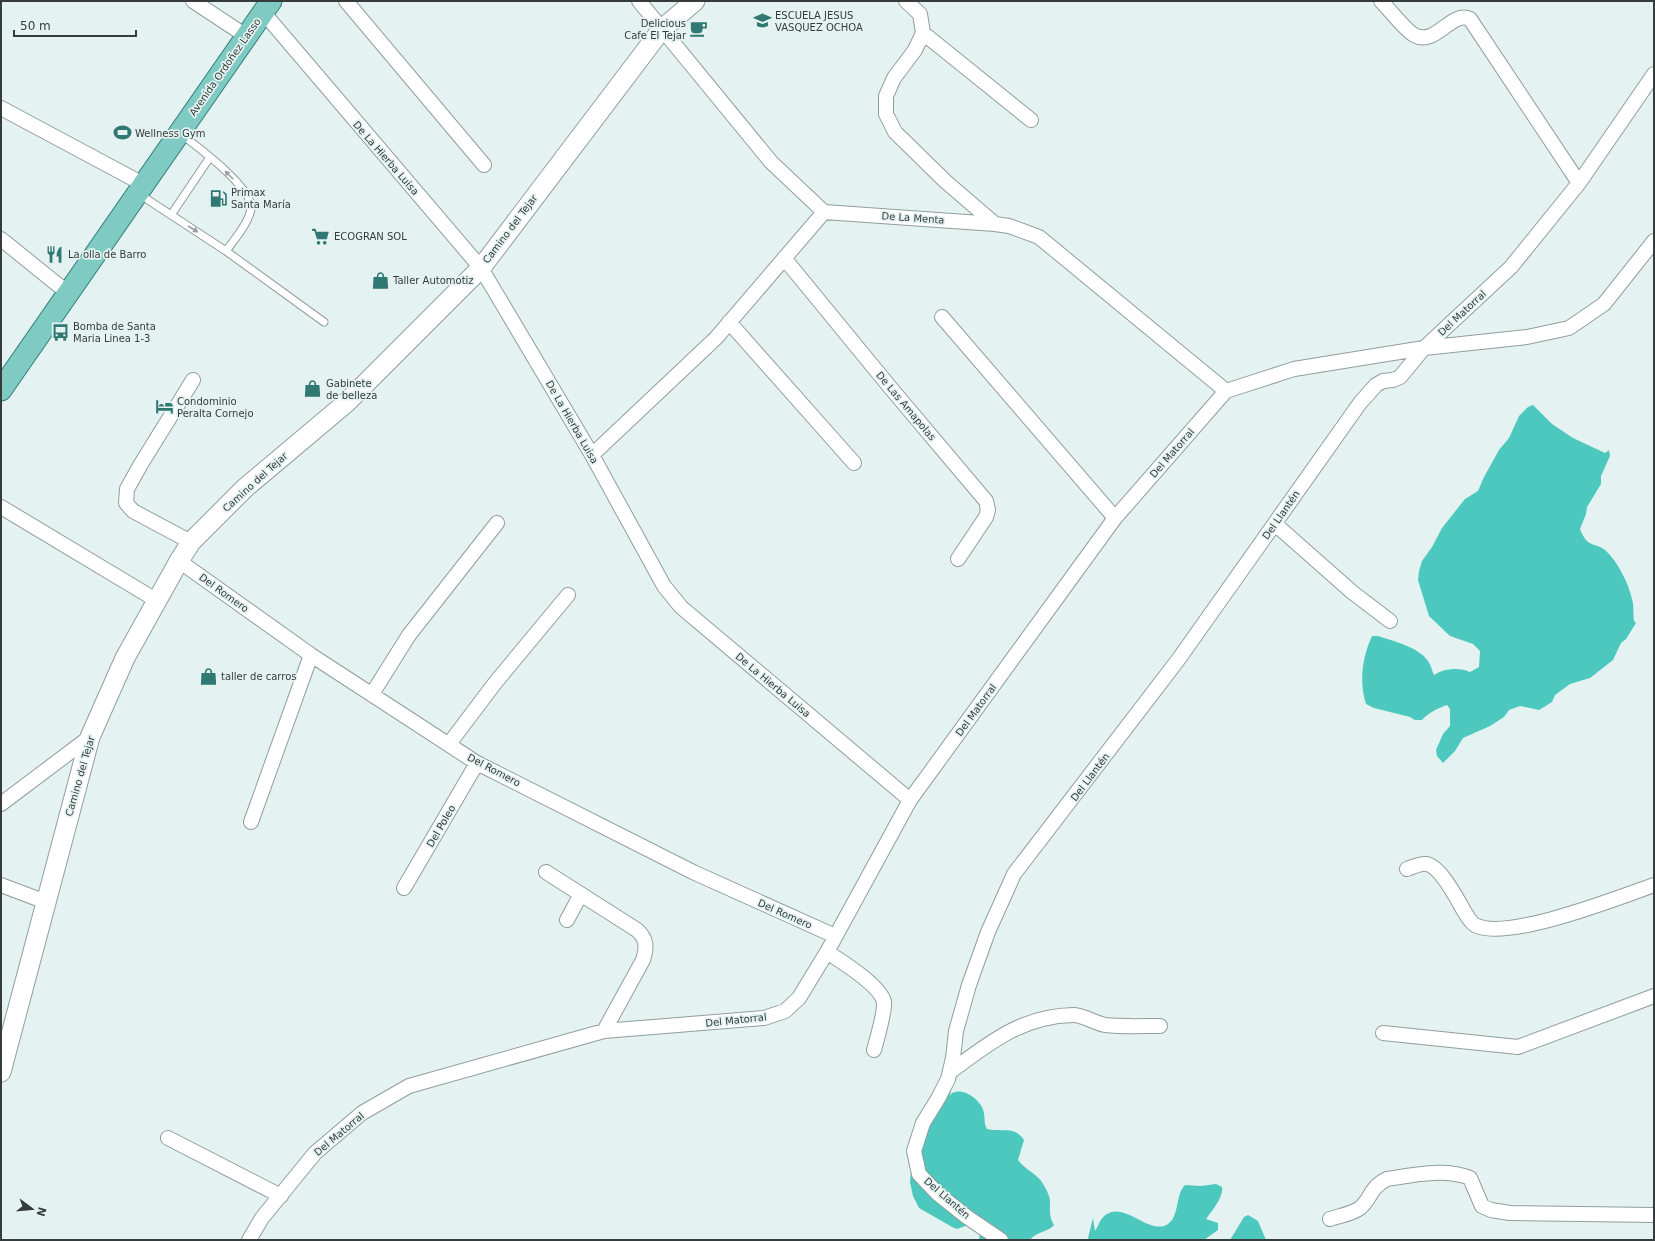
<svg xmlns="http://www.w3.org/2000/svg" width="1655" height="1241" font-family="'DejaVu Sans',sans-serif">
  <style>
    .forest { fill: #4cc8be }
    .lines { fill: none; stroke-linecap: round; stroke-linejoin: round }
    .lane-casing { stroke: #909e9c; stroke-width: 9 }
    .street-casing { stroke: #909e9c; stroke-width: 16 }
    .secondary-casing { stroke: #909e9c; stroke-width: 21 }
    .primary-casing { stroke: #2f817b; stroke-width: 23 }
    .lane { stroke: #fff; stroke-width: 7 }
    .street { stroke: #fff; stroke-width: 14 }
    .secondary { stroke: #fff; stroke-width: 19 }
    .primary { stroke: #80cac4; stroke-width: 21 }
    .oneway { fill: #9a9e9d }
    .labels { text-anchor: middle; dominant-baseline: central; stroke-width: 3.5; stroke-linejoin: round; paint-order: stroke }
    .poi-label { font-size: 10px; fill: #363c3b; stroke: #e4f3f1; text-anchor: start }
    .street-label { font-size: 10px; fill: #363c3b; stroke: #e4f3f1 }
  </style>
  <rect width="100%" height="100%" fill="#e4f3f1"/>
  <path class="forest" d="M 1533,405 L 1552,424 L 1573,438 L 1605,453 L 1609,450 L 1610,456 L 1601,476 L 1601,484 L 1587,507 L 1586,514 L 1580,529 C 1588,549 1593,541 1605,550 C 1618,562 1628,582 1632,599 C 1634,605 1633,614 1634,621 L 1636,623 L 1626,639 L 1621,643 L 1613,660 L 1590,678 L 1570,684 L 1555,695 L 1552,702 L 1539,710 L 1520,706 L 1509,710 L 1504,717 L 1490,726 L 1463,738 L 1455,751 L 1443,763 L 1437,756 L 1436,750 L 1443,734 L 1450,726 L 1450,709 L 1447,705 C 1438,708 1428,713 1422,720 L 1415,720 L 1410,717 L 1374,708 L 1366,704 C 1359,682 1362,658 1372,636 L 1378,636 C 1393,641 1419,647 1428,661 C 1431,665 1432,671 1434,675 C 1443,668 1461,667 1470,672 L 1479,667 L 1480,651 L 1473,644 L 1450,636 L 1429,616 L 1418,580 L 1419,571 L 1422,561 L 1432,547 L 1442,528 L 1465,499 L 1478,491 L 1484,477 L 1499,450 L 1509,438 L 1519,416 L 1528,407 Z
    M 952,1085 L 950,1096 L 952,1093 C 955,1092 959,1091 962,1092 C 971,1093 983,1104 984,1113 C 985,1119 984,1124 987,1129 C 1001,1132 1016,1126 1024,1140 L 1018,1160 C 1024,1169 1039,1175 1043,1184 C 1046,1188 1050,1197 1050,1201 C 1050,1210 1049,1217 1054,1225 C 1049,1232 1037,1231 1030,1240 L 979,1240 L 980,1233 L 971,1224 L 957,1229 L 952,1227 L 919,1208 L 913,1196 L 910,1182 L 911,1170 L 923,1137 Z
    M 1216,1184 L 1222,1187 C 1224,1196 1212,1211 1206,1219 L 1218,1223 L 1218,1230 L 1204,1240 L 1090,1240 L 1088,1238 L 1093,1218 L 1095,1231 C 1099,1225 1100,1218 1107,1214 C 1126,1202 1150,1236 1168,1224 C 1180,1215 1175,1195 1185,1185 L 1201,1186 Z
    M 1248,1215 L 1258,1221 L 1266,1240 L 1230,1240 L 1244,1217 Z"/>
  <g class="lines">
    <defs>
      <path id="lane" d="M 139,194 L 226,251 C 234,240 252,219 251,206 C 248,184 199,148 181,134
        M 171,215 L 210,157
        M 226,251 L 324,322"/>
      <path id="street" d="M 193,1 L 246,36
        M 346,1 L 484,165
        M 639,1 L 771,162 L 824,212 L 995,224 L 1009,226 L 1039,237 L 1226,391
        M 906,1 L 920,14 L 923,33 L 915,50 L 894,78 L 886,96 L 886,114 L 895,132 L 945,181 L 995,224
        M 1381,1 C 1390,10 1404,29 1414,35 C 1436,47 1451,10 1470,19 L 1579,183
        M 263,12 L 481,268 L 592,455 L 664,586 L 681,607 L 910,800
        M 923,33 L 1031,120
        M 1,108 L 143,184
        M 1,239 L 68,293
        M 784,258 L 889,386 L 986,501 L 988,510 L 986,517 L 958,559
        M 942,317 L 1115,518
        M 729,322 L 854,463
        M 592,455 L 716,338 L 824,212
        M 1,507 L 156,600
        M 1275,524 L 1352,592 L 1390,621
        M 191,542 L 133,511 L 126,503 L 127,489 L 141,464 L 193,380
        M 179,561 L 311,655 L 477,763 L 693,872 L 835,936
        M 372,694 L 409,635 L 497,523
        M 449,744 L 495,683 L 568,595
        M 1,804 L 90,737
        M 251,822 L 311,655
        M 1407,869 C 1413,867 1420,863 1427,864 C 1441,867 1457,899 1464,911 C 1467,916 1470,922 1475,925 C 1506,942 1620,897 1654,885
        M 546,872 L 637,930 C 647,939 647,947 643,960 L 604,1031
        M 1,885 L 46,902
        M 404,888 L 477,763
        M 567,920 L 581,894
        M 827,952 C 841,961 881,986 884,1002 C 885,1012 877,1039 874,1050
        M 1383,1033 L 1518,1047 L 1654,996
        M 950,1072 C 989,1043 1022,1016 1073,1015 C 1084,1015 1094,1023 1105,1025 C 1123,1027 1142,1026 1160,1026
        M 168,1138 L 281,1196
        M 1330,1219 C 1339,1216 1352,1214 1360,1208 C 1372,1198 1369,1188 1387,1179 C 1413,1175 1445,1168 1470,1178 L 1482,1206 L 1491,1210 L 1510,1213 L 1654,1215
        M 249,1240 L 262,1218 L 315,1153 L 362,1113 L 409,1086 L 604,1031 L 764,1018 L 785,1011 L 799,998 L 827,952 L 910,800 L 1115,518 L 1226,391 L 1294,369 L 1424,348 L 1511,267 L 1579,183 L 1654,74
        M 1001,1240 L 967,1217 L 937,1193 L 919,1174 L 914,1151 L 923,1123 L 939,1097 L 948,1079 L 953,1058 L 956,1031 L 969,985 L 988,932 L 1014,874 L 1178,660 L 1360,403 L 1376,385 L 1383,381 L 1393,380 L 1400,377 L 1424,348 L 1527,337 L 1569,328 L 1604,304 L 1654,241"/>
      <path id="secondary" d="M 1,1072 L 90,737 L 125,658 L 179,561 L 191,542 L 245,488 L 346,403 L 481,268 L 662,29 L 695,1"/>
      <path id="primary" d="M 1,390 L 271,1"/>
    </defs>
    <use href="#lane" class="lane-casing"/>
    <use href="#street" class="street-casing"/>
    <use href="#secondary" class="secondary-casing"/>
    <use href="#primary" class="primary-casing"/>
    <use href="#lane" class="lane"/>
    <use href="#street" class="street"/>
    <use href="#secondary" class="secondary"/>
    <use href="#primary" class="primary"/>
  </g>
  <defs><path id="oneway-solid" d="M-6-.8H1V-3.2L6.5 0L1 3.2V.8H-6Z"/></defs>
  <g class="oneway">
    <use href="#oneway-solid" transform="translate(229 175) rotate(-135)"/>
    <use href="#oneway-solid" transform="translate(193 229) rotate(32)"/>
  </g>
  <defs>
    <symbol id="school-bare" viewBox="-9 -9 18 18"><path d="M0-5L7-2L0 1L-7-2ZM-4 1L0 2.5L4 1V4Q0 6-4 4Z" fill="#307872" stroke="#e4f3f1" stroke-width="2.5" paint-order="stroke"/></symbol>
    <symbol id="cafe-bare" viewBox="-9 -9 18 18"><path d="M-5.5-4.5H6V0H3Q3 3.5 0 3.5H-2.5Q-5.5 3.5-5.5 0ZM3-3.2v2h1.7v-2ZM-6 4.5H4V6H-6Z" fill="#307872" stroke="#e4f3f1" stroke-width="2.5" paint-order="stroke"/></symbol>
    <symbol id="stadium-bare" viewBox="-9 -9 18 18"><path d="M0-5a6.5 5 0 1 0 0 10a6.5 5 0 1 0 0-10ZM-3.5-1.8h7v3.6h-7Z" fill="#307872" stroke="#e4f3f1" stroke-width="2.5" paint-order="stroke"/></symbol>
    <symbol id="fuel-bare" viewBox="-9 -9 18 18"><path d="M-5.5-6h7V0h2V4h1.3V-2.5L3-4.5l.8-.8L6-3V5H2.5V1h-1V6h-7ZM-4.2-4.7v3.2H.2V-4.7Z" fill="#307872" stroke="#e4f3f1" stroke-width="2.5" paint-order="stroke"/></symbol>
    <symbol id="supermarket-bare" viewBox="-9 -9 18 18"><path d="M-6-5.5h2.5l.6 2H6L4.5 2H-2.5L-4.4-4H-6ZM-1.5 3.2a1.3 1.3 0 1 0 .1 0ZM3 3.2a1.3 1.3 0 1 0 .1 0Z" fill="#307872" stroke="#e4f3f1" stroke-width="2.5" paint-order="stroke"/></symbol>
    <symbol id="restaurant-bare" viewBox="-9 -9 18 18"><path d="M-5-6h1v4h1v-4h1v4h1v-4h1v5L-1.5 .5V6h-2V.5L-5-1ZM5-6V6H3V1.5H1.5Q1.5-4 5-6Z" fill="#307872" stroke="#e4f3f1" stroke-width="2.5" paint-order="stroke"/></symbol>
    <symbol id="shop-bare" viewBox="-9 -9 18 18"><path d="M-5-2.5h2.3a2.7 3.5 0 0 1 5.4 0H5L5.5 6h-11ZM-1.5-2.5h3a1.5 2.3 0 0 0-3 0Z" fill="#307872" stroke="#e4f3f1" stroke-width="2.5" paint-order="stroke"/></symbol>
    <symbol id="bus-bare" viewBox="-9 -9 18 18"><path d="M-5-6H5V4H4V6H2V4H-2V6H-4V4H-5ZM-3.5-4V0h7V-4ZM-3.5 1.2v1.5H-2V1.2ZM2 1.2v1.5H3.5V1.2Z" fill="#307872" stroke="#e4f3f1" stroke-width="2.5" paint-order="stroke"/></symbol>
    <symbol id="hotel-bare" viewBox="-9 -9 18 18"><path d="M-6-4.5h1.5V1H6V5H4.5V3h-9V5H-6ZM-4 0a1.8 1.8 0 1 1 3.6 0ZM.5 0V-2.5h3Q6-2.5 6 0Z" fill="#307872" stroke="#e4f3f1" stroke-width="2.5" paint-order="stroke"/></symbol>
  </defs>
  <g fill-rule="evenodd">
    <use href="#school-bare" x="750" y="8" width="25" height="25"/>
    <use href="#cafe-bare" x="686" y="16" width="25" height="25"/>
    <use href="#stadium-bare" x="110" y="120" width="25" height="25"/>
    <use href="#fuel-bare" x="206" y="186" width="25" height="25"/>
    <use href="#supermarket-bare" x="308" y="224" width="25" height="25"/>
    <use href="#restaurant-bare" x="42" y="242" width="25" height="25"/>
    <use href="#shop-bare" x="368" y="268" width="25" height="25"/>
    <use href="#bus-bare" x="48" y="320" width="25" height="25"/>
    <use href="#shop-bare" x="300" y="376" width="25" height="25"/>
    <use href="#hotel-bare" x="152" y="394" width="25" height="25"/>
    <use href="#shop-bare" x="196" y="664" width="25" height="25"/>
  </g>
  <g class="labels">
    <g class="poi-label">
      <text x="775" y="15">ESCUELA JESUS<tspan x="775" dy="12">VASQUEZ OCHOA</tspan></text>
      <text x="686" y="23" text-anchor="end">Delicious<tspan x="686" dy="12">Cafe El Tejar</tspan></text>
      <text x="135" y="133">Wellness Gym</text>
      <text x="231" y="192">Primax<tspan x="231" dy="12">Santa María</tspan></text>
      <text x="334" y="236">ECOGRAN SOL</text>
      <text x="68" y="254">La olla de Barro</text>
      <text x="393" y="280">Taller Automotiz</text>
      <text x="73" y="326">Bomba de Santa<tspan x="73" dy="12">Maria Linea 1-3</tspan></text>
      <text x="326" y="383">Gabinete<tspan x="326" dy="12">de belleza</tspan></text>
      <text x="177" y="401">Condominio<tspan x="177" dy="12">Peralta Cornejo</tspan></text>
      <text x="221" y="676">taller de carros</text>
    </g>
    <g class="street-label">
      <text transform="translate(225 67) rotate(-55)">Avenida Ordoñez Lasso</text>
      <text transform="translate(386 158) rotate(49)">De La Hierba Luisa</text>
      <text transform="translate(913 218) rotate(4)">De La Menta</text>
      <text transform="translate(510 229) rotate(-53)">Camino del Tejar</text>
      <text transform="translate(1462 313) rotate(-43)">Del Matorral</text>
      <text transform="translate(906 406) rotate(50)">De Las Amapolas</text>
      <text transform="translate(572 422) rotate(60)">De La Hierba Luisa</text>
      <text transform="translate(1172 453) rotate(-49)">Del Matorral</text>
      <text transform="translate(255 482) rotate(-42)">Camino del Tejar</text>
      <text transform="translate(1281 515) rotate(-55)">Del Llantén</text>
      <text transform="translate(224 593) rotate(36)">Del Romero</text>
      <text transform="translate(773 685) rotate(40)">De La Hierba Luisa</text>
      <text transform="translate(976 710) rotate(-54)">Del Matorral</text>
      <text transform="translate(494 770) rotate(28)">Del Romero</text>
      <text transform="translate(80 776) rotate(-74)">Camino del Tejar</text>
      <text transform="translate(1090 777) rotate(-53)">Del Llantén</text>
      <text transform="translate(441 826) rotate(-60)">Del Poleo</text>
      <text transform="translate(785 914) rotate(24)">Del Romero</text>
      <text transform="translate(736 1020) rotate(-6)">Del Matorral</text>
      <text transform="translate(339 1134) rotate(-40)">Del Matorral</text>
      <text transform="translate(947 1198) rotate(41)">Del Llantén</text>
    </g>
  </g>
  <rect width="1655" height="1241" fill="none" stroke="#363c3b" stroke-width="4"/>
  <g transform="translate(32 1209) rotate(106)" stroke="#e4f3f1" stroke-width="3" paint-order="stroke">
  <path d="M0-3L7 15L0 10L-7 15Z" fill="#363c3b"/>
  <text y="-6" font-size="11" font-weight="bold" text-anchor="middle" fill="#363c3b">N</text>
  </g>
  <path d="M14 30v6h122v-6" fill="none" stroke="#363c3b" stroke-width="2"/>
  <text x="20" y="30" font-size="12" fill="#363c3b" stroke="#e4f3f1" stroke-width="3" paint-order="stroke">50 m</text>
</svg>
